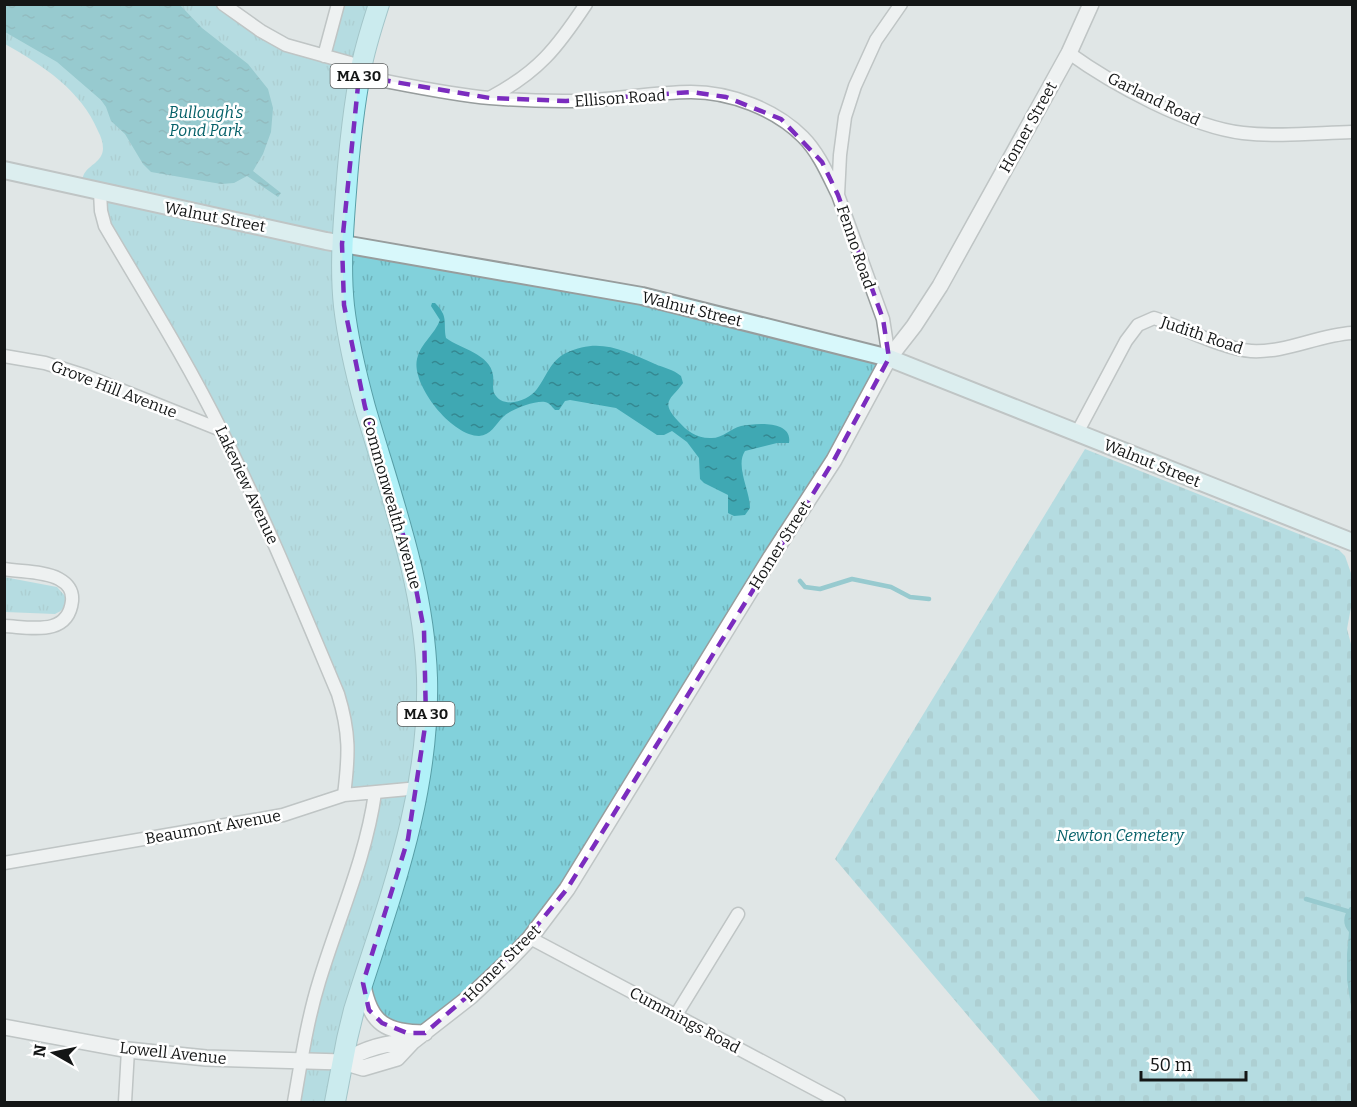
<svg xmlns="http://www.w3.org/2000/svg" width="1357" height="1107" font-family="Bitter,serif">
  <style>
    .cemetery { fill: url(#cemetery-stones) }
    .park { fill: url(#park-tufts) }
    .water { fill: url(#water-ripples) }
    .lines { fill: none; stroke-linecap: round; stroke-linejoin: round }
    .stream { stroke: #3fa8b3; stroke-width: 4.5 }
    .minor-casing { stroke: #979d9d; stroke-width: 15 }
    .tertiary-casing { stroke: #979d9d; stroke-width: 18 }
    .secondary-casing { stroke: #979d9d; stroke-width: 20 }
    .primary-casing { stroke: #589ea6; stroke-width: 22 }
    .minor { stroke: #fff; stroke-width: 12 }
    .tertiary { stroke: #fff; stroke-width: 15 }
    .secondary { stroke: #d8f8fb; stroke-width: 16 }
    .primary { stroke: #b1f1f8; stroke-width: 20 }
    .marked { fill: none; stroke: #7b2cbf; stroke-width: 4.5; stroke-dasharray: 12 8; stroke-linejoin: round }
    .labels { text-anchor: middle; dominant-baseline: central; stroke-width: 5; stroke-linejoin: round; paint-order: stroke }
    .shield { fill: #fff; stroke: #5a5c5c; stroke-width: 1.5 }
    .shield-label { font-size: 15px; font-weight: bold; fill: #141616 }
    .street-label { font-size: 16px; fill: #141616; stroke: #fff }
    .park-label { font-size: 16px; font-style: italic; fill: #066169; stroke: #fff }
  </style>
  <defs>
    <pattern id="cemetery-stones" width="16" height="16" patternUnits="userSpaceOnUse" patternTransform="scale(1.5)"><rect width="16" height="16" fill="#82d1db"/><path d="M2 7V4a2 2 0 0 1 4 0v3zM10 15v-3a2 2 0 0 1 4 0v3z" fill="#6fb3bb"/></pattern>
    <pattern id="park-tufts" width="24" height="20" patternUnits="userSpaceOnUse" patternTransform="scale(1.5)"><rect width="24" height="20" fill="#82d1db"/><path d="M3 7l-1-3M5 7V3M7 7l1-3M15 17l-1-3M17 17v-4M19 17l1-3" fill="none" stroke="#6fb3bb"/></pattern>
    <pattern id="water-ripples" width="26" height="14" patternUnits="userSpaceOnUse" patternTransform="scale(1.5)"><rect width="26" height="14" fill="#3fa8b3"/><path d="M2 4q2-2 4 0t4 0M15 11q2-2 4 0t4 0" fill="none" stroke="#348891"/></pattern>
  </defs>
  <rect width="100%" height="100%" fill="#e0e6e6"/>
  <path class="cemetery" d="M 1085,449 L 1339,550 L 1345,556 L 1352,576 L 1352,602 L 1347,629 L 1352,648 L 1352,1102 L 1041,1102 L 835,859 Z"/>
  <path class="park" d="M 223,4 L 261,31 L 324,56 L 338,5 L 379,5 L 342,244 L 642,296 L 889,358 L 548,915 L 425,1033 L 407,1033 L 366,1003 L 335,1102 L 294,1102 L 301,1061 L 375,794 L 344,795 L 345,718 L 265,521 L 105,226 L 100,192 L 80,187 C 81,183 82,178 84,174 C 90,164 102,162 103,149 C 103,142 101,137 98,131 C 81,90 42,65 5,44 L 5,5 Z
    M 4,577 L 57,587 L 65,596 C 67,605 63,611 55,614 L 5,612 Z"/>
  <path class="water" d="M 4,5 L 180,5 L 202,28 L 248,64 L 268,89 L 273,108 L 271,132 L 263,154 L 253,171 L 281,193 L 278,197 L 247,176 L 234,183 L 221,184 L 151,172 L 143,164 L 125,134 L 111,121 L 106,107 L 101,100 L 57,62 L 5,32 Z
    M 432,303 L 435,303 C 449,317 443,322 446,338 C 461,349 490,354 493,375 C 494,381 492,387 494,393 C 503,410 528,401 537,389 C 547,376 550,361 566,353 C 600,337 624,351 655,364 C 664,368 673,369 681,376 L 683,383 C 672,399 659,401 678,421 C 687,431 696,438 710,438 C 722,439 730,429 741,426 C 756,423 793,420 789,443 L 777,443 L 745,451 C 735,466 750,491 750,508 L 745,515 L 734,516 L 728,513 L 728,495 L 704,483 L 700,479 L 699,458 L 687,442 L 672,431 L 664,435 L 657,435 L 616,408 L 570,400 L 565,401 L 559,410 L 555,410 C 552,407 550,403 545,402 C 536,400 509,410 503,417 C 495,425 491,435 479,436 C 452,436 411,385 417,359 C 420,344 435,334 440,320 L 431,306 Z
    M 1350,907 L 1352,907 L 1352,1012 L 1347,980 L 1347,954 L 1349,932 C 1342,924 1343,915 1350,907 Z"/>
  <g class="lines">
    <path class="stream" d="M 800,581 L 805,587 L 820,589 L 852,579 L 891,587 L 910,597 L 929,599
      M 1306,899 L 1347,911"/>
    <defs>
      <path id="minor" d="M 223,4 L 261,31 L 286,45 L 361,66
        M 1069,53 C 1112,84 1190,127 1243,133 C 1279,137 1316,133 1352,132
        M 324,56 L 338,4
        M 359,76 C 403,84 446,94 490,98 C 514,100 539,101 563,101 C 606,102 648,92 691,92 C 730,92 775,109 803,137 C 819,153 828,175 838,195
        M 491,97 C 538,72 557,48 586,4
        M 100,192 L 101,211 L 105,226 C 145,294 187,361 222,432 C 265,518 301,606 338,694 C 350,733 349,755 344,795
        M 4,356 L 45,363 L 86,376 L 221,430
        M 889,358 L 883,319 L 838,195 L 840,155 L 845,117 L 855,86 L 876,40 L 901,4
        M 1077,433 L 1126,341 L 1138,325 L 1154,318 C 1181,327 1224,349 1251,351 C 1286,353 1318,335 1352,333
        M 4,569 C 21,572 44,571 59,579 C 68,584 73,590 72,601 C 68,637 30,627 4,626
        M 4,863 L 283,815 L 344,795 L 419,788
        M 530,938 L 839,1102
        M 676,1015 L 738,914
        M 125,1102 L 128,1050
        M 294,1102 C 301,1062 307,1021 319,982 C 338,919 366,858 375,793"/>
      <path id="tertiary" d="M 363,985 C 370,1024 387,1033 425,1033
        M 4,1027 L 128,1050 L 206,1058 L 343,1062 L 363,1068 L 397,1058 L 412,1042 L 471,996 L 506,963 L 530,938 L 567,889 L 771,557 L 834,460 L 889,358 L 914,326 L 940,286 L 1069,53 L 1091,4
        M 343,1062 C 365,1048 386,1042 412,1042"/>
      <path id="secondary" d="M 4,170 L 326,241 L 642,296 L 889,358 L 1352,542"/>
      <path id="primary" d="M 335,1102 L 347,1039 L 354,1010 C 389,899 430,797 427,678 C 424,583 391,497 365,407 C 356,374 348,340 344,306 C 340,268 343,230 346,192 C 349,151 353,110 361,69 C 365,47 372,26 379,4"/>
    </defs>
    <use href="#minor" class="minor-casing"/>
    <use href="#tertiary" class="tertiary-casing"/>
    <use href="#secondary" class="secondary-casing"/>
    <use href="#primary" class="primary-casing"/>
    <use href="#minor" class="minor"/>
    <use href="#tertiary" class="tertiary"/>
    <use href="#secondary" class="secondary"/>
    <use href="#primary" class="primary"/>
  </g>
  <path d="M0 0H1357V1107H0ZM 359,76 L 490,98 L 566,101 L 692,92 L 726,97 L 781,119 L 822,162 L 838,195 L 883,319 L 889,358 L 834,460 L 567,889 L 506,963 L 425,1033 L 407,1033 L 382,1023 L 369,1010 L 363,983 L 408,839 L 426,720 L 424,630 L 410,558 L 365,407 L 344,305 L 342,244 Z" fill="#e0e6e6" fill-opacity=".55" fill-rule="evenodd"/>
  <path class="marked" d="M 359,76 L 490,98 L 566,101 L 692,92 L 726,97 L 781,119 L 822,162 L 838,195 L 883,319 L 889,358 L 834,460 L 567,889 L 506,963 L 425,1033 L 407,1033 L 382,1023 L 369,1010 L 363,983 L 408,839 L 426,720 L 424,630 L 410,558 L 365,407 L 344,305 L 342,244 Z"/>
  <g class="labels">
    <g class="shield">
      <rect x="330.5" y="64" width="57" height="24" rx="4.5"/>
      <rect x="397.5" y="702" width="57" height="24" rx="4.5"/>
    </g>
    <g class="shield-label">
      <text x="359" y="76">MA 30</text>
      <text x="426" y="714">MA 30</text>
    </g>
    <g class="street-label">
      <text transform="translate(620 98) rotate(-4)">Ellison Road</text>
      <text transform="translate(1154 99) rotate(26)">Garland Road</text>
      <text transform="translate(1028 127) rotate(-61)">Homer Street</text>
      <text transform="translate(215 217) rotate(11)">Walnut Street</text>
      <text transform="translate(856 247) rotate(71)">Fenno Road</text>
      <text transform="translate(692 309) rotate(14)">Walnut Street</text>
      <text transform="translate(1202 335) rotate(19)">Judith Road</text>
      <text transform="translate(114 389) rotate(21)">Grove Hill Avenue</text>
      <text transform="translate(1152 463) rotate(22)">Walnut Street</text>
      <text transform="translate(247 485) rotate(65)">Lakeview Avenue</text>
      <text transform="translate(392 503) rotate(74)">Commonwealth Avenue</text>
      <text transform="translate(780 545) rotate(-58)">Homer Street</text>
      <text transform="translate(213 827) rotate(-10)">Beaumont Avenue</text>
      <text transform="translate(502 963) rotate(-45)">Homer Street</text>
      <text transform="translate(685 1020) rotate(28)">Cummings Road</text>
      <text transform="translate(173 1053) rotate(6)">Lowell Avenue</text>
    </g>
    <g class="park-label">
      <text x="206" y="112">Bullough's<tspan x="206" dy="18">Pond Park</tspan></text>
      <text x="1120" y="835">Newton Cemetery</text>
    </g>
  </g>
  <rect width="1357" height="1107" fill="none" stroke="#141616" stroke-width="12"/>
  <g transform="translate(54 1053) rotate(279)" stroke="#ffffff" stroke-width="4.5" paint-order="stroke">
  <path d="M0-4.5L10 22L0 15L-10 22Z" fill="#141616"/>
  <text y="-9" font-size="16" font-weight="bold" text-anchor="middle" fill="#141616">N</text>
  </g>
  <path d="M1141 1071v9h105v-9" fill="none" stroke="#141616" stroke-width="3"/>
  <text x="1150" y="1071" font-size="18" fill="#141616" stroke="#ffffff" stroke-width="4.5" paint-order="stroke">50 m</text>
</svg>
